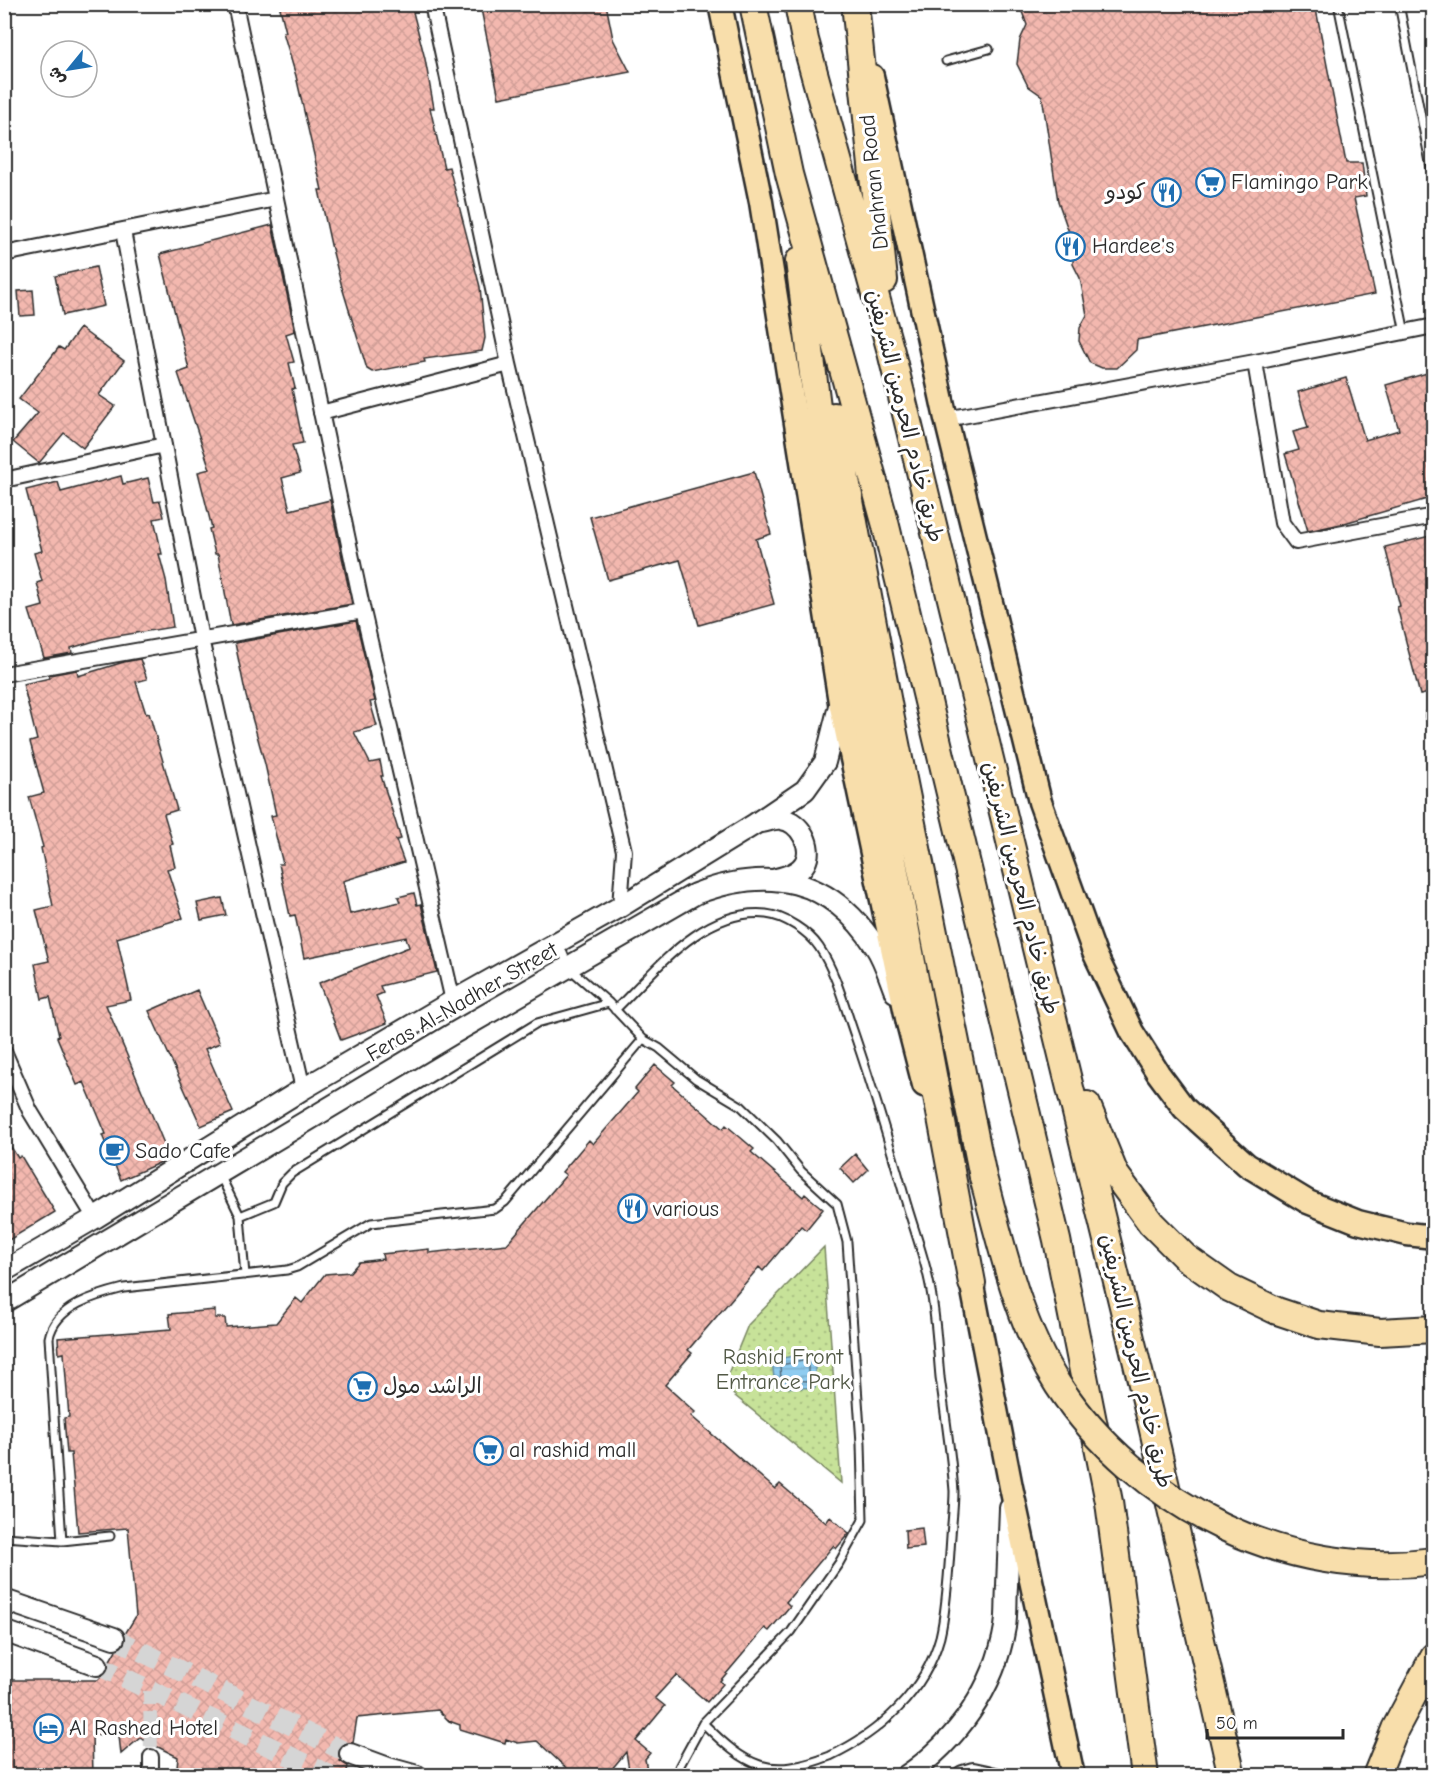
<svg xmlns="http://www.w3.org/2000/svg" width="1438" height="1780" font-family="'Comic Neue','Playpen Sans Arabic',sans-serif">
  <style>
    .park { fill: url(#park-dots); stroke: #798662; stroke-width: 1.5 }
    .water { fill: url(#water-rules); stroke: #678ca1; stroke-width: 1.5 }
    .lines { fill: none; stroke-linecap: round; stroke-linejoin: round }
    .shore { stroke: #536b7a; stroke-width: 1.5 }
    .building { fill: url(#building-cross-hatch); stroke: #2b2b2b; stroke-width: 1.5 }
    .street-tunnel { stroke: #d5d5d5; stroke-width: 14; stroke-dasharray: 14 7; stroke-linecap: butt }
    .secondary-tunnel { stroke: #d5d5d5; stroke-width: 20; stroke-dasharray: 20 10; stroke-linecap: butt }
    .lane-casing { stroke: #2b2b2b; stroke-width: 11 }
    .street-casing { stroke: #2b2b2b; stroke-width: 18 }
    .secondary-casing { stroke: #2b2b2b; stroke-width: 24 }
    .primary-casing { stroke: #2b2b2b; stroke-width: 27 }
    .highway-casing { stroke: #2b2b2b; stroke-width: 30 }
    .lane { stroke: #fff; stroke-width: 7 }
    .street { stroke: #fff; stroke-width: 14 }
    .secondary { stroke: #fff; stroke-width: 20 }
    .primary { stroke: #f8deab; stroke-width: 22 }
    .highway { stroke: #f8deab; stroke-width: 26 }
    .highway-bridge-casing { stroke: #2b2b2b; stroke-width: 30; stroke-linecap: butt }
    .highway-bridge { stroke: #f8deab; stroke-width: 26 }
    .labels { text-anchor: middle; dominant-baseline: central; stroke-width: 6; stroke-linejoin: round; paint-order: stroke }
    .street-label { font-size: 22px; fill: #2b2b2b; stroke: #fff }
    .poi-label { font-size: 22px; fill: #2b2b2b; stroke: #fff; text-anchor: start }
    .park-label { font-size: 22px; fill: #525946; stroke: #fff }
  </style>
  <defs>
    <pattern id="park-dots" width="8" height="8" patternUnits="userSpaceOnUse" patternTransform="scale(1.5)"><rect width="8" height="8" fill="#c7e299"/><path d="M2 2h.1M6 6h.1" fill="none" stroke="#abc284" stroke-width="1.8" stroke-linecap="round"/></pattern>
    <pattern id="water-rules" width="6" height="5" patternUnits="userSpaceOnUse" patternTransform="scale(1.5)"><rect width="6" height="5" fill="#8fccf0"/><path d="M0 2.5h6" fill="none" stroke="#7cafce"/></pattern>
    <pattern id="building-cross-hatch" width="8" height="8" patternUnits="userSpaceOnUse" patternTransform="scale(1.5)"><rect width="8" height="8" fill="#f3b8af"/><path d="M0 0l8 8M0 8l8-8" fill="none" stroke="#d09e97"/></pattern>
  </defs>
  <rect width="100%" height="100%" fill="#fff"/>
  <filter id="ink" filterUnits="userSpaceOnUse"><feTurbulence type="fractalNoise" baseFrequency=".0167" numOctaves="2"/><feDisplacementMap in="SourceGraphic" scale="12" xChannelSelector="R" yChannelSelector="G"/><feConvolveMatrix kernelMatrix="1 2 1 2 8 2 1 2 1" color-interpolation-filters="sRGB"/></filter>
  <g filter="url(#ink)">
    <path class="park" d="M 824,1247 L 841,1483 L 723,1386 L 748,1325 Z"/>
    <path class="water" d="M 815,1352 L 815,1388 L 775,1387 L 772,1360 Z"/>
    <g class="lines">
      <path class="shore" d="M 808,1360 L 808,1381 L 781,1380 L 780,1365 Z"/>
    </g>
    <path class="building" d="M 279,4 L 411,4 L 425,59 L 434,108 L 430,108 L 444,168 L 449,167 L 480,287 L 485,338 L 482,351 L 424,359 L 425,362 L 372,372 L 367,369 L 342,287 L 331,245 L 319,190 L 322,190 L 296,76 L 283,32 L 286,32 Z
      M 480,4 L 606,4 L 613,39 L 630,72 L 499,98 Z
      M 1019,4 L 1315,4 L 1346,163 L 1362,163 L 1366,196 L 1354,198 L 1375,294 L 1137,340 L 1136,350 L 1117,368 L 1102,368 L 1090,363 L 1079,341 L 1080,328 L 1087,315 L 1080,278 L 1073,264 L 1073,244 L 1058,201 L 1042,96 L 1028,86 L 1017,64 L 1020,40 L 1027,25 Z
      M 272,225 L 295,331 L 286,334 L 294,362 L 289,363 L 295,388 L 292,389 L 303,443 L 292,445 L 300,473 L 282,478 L 290,510 L 330,500 L 352,604 L 231,625 L 218,554 L 215,554 L 209,529 L 212,528 L 198,472 L 210,469 L 178,373 L 189,369 L 160,254 Z
      M 96,267 L 104,306 L 63,315 L 55,276 Z
      M 33,290 L 35,315 L 20,316 L 18,291 Z
      M 80,328 L 124,361 L 99,395 L 115,406 L 83,448 L 64,433 L 39,463 L 13,442 L 38,413 L 19,399 L 59,347 L 64,350 Z
      M 1434,371 L 1434,497 L 1341,524 L 1308,531 L 1285,454 L 1299,450 L 1293,432 L 1308,428 L 1298,392 L 1346,378 L 1365,440 L 1399,430 L 1386,385 Z
      M 754,472 L 771,534 L 756,539 L 774,604 L 699,625 L 680,560 L 608,580 L 590,517 Z
      M 121,476 L 123,484 L 148,478 L 154,502 L 160,501 L 164,517 L 154,519 L 162,554 L 159,554 L 166,580 L 173,627 L 105,638 L 71,648 L 72,653 L 44,658 L 29,610 L 43,606 L 37,583 L 42,581 L 34,553 L 42,551 L 26,490 L 58,482 L 61,492 Z
      M 1434,535 L 1434,692 L 1420,695 L 1397,607 L 1400,606 L 1385,547 Z
      M 356,621 L 375,701 L 370,702 L 377,726 L 354,732 L 370,763 L 380,761 L 383,776 L 381,776 L 401,839 L 396,840 L 404,862 L 343,881 L 350,914 L 400,902 L 398,897 L 414,893 L 417,905 L 421,904 L 437,972 L 380,986 L 383,993 L 376,996 L 387,1023 L 341,1040 L 319,983 L 409,947 L 406,937 L 304,958 L 295,915 L 290,916 L 279,864 L 283,864 L 271,816 L 276,815 L 265,764 L 246,696 L 235,643 Z
      M 140,659 L 147,679 L 136,682 L 146,714 L 149,713 L 177,810 L 164,814 L 173,844 L 170,845 L 175,867 L 167,869 L 183,918 L 117,938 L 131,1000 L 106,1005 L 170,1158 L 121,1180 L 102,1135 L 106,1134 L 84,1082 L 77,1085 L 57,1037 L 59,1036 L 50,997 L 42,999 L 35,964 L 49,961 L 36,910 L 53,906 L 41,848 L 43,847 L 29,797 L 44,793 L 30,742 L 37,740 L 23,684 L 50,678 L 49,675 L 77,670 L 78,676 L 124,662 Z
      M 222,898 L 226,915 L 201,920 L 197,903 Z
      M 197,990 L 220,1043 L 205,1049 L 233,1112 L 201,1126 L 149,1011 Z
      M 655,1065 L 675,1082 L 672,1085 L 723,1129 L 726,1125 L 754,1149 L 751,1152 L 803,1197 L 805,1194 L 823,1209 L 806,1230 L 801,1226 L 763,1271 L 759,1267 L 688,1350 L 692,1353 L 665,1385 L 695,1412 L 691,1416 L 775,1489 L 780,1484 L 826,1523 L 830,1517 L 849,1533 L 836,1549 L 833,1546 L 786,1602 L 790,1606 L 769,1631 L 765,1628 L 720,1681 L 723,1684 L 707,1702 L 676,1675 L 655,1698 L 665,1706 L 636,1741 L 650,1753 L 645,1759 L 648,1776 L 630,1776 L 626,1752 L 606,1776 L 575,1776 L 537,1741 L 518,1743 L 506,1739 L 505,1743 L 460,1729 L 460,1725 L 449,1721 L 438,1710 L 357,1718 L 353,1743 L 343,1744 L 339,1750 L 340,1761 L 348,1766 L 346,1776 L 181,1776 L 177,1768 L 178,1757 L 140,1738 L 121,1754 L 119,1736 L 92,1734 L 93,1776 L 4,1776 L 4,1680 L 98,1680 L 108,1670 L 109,1662 L 116,1650 L 125,1642 L 125,1634 L 136,1616 L 128,1528 L 78,1532 L 71,1453 L 67,1453 L 64,1418 L 69,1417 L 64,1353 L 59,1354 L 58,1338 L 171,1329 L 169,1314 L 215,1310 L 215,1318 L 225,1318 L 226,1327 L 276,1323 L 296,1298 L 302,1303 L 325,1274 L 350,1272 L 359,1262 L 383,1259 L 382,1254 L 429,1249 L 429,1253 L 507,1244 L 566,1175 L 562,1172 L 589,1140 L 593,1144 L 638,1092 L 635,1089 Z
      M 4,1136 L 18,1158 L 21,1156 L 55,1212 L 4,1243 Z
      M 855,1154 L 868,1170 L 854,1183 L 840,1168 Z
      M 922,1528 L 924,1547 L 906,1549 L 905,1530 Z"/>
    <g class="lines">
      <path class="street-tunnel" d="M 150,1691 L 151,1757"/>
      <path class="secondary-tunnel" d="M 114,1638 L 350,1754
        M 97,1665 L 332,1776"/>
      <defs>
        <path id="lane" d="M 1338,4 L 1405,333
          M 1399,4 L 1434,183
          M 946,61 L 989,49
          M 559,943 L 569,968 L 609,1003 L 643,1039 L 659,1048 L 696,1079 L 741,1106 L 777,1141 L 801,1171 L 837,1204 L 847,1242 L 861,1443 L 863,1520 L 839,1563 L 791,1632 L 703,1723 L 679,1767 L 678,1776
          M 615,1010 C 656,970 703,908 766,914 C 785,916 809,932 819,947 C 836,972 845,1008 855,1036 C 873,1089 889,1142 904,1195 C 912,1224 923,1252 929,1281 C 936,1312 937,1345 940,1377 C 945,1414 951,1453 954,1491 C 954,1506 952,1521 951,1536 C 949,1566 947,1608 940,1637 C 925,1692 879,1733 830,1756 C 769,1780 747,1767 703,1723
          M 220,1175 L 240,1216
          M 245,1275 L 240,1216 L 274,1202 L 282,1183 L 292,1173 L 537,1023 L 609,1003
          M 4,1453 L 5,1453
          M 4,1537 L 62,1541 L 110,1536
          M 62,1541 L 49,1338 C 55,1306 96,1295 124,1288 L 287,1270 L 297,1267 L 371,1223 L 495,1209 L 505,1202 L 643,1039
          M 987,1771 L 994,1771 L 1011,1776"/>
        <path id="street" d="M 235,4 L 363,611 L 453,1001
          M 432,4 L 509,364 L 624,851 L 620,907
          M 4,6 L 6,4
          M 123,231 L 201,639 L 303,1089
          M 4,254 L 276,199
          M 1255,362 L 1282,523 L 1296,542 L 1434,516
          M 321,413 L 509,364
          M 946,419 L 1255,362 L 1434,326
          M 4,480 L 164,445
          M 4,674 L 363,611
          M 1433,716 L 1434,716
          M 4,1051 L 30,1111 L 95,1218
          M 151,1757 L 151,1776"/>
        <path id="secondary" d="M 762,822 C 768,821 775,818 781,819 C 800,821 814,847 805,863 C 799,874 786,877 776,879
          M 4,1271 L 95,1218 L 303,1089 L 453,1001 L 620,907 L 755,824 L 805,790 L 825,762 L 840,702
          M 4,1302 L 454,1033 L 695,894 C 769,866 830,877 875,946 C 884,959 889,977 895,992
          M 4,1600 L 114,1638
          M 4,1631 L 97,1665
          M 350,1754 L 388,1768 L 417,1776
          M 906,1776 C 957,1741 995,1688 1005,1627 C 1007,1614 1006,1599 1007,1586 C 1008,1560 1009,1534 1010,1508
          M 963,1776 L 973,1773 L 987,1776"/>
        <path id="primary" d="M 720,4 L 761,202 L 840,702 L 908,1023 L 924,1085
          M 872,76 L 946,419 L 1040,802 L 1094,952 L 1132,1032 L 1158,1073 L 1184,1108 L 1247,1165 L 1308,1202 L 1358,1222 L 1407,1234 L 1434,1237
          M 968,1265 L 1011,1487 L 1073,1776"/>
        <path id="highway" d="M 753,4 L 789,174 L 885,522 L 1057,1240 L 1109,1502 L 1145,1776
          M 798,4 L 805,40 L 891,352 L 1151,1421 L 1232,1776
          M 856,13 L 884,280
          M 799,261 L 835,552 L 972,1283
          M 834,416 L 891,719 L 983,1177
          M 1087,1105 L 1115,1174 L 1151,1223 L 1185,1257 L 1229,1288 L 1277,1311 L 1319,1325 L 1380,1332 L 1434,1329
          M 1376,1776 L 1395,1729 L 1434,1656"/>
      </defs>
      <use href="#lane" class="lane-casing"/>
      <use href="#street" class="street-casing"/>
      <use href="#secondary" class="secondary-casing"/>
      <use href="#primary" class="primary-casing"/>
      <use href="#highway" class="highway-casing"/>
      <use href="#lane" class="lane"/>
      <use href="#street" class="street"/>
      <use href="#secondary" class="secondary"/>
      <use href="#primary" class="primary"/>
      <use href="#highway" class="highway"/>
      <defs>
        <path id="highway-bridge" d="M 983,1177 C 1002,1247 1018,1323 1058,1385 C 1138,1506 1288,1581 1434,1561"/>
      </defs>
      <use href="#highway-bridge" class="highway-bridge-casing"/>
      <use href="#highway-bridge" class="highway-bridge"/>
    </g>
  </g>
  <defs>
    <symbol id="supermarket-ring" viewBox="-11 -11 22 22"><circle r="9.5" fill="#fff" stroke="#1f6fb2" stroke-width="1.5"/><path d="M-6-5.5h2.5l.6 2H6L4.5 2H-2.5L-4.4-4H-6ZM-1.5 3.2a1.3 1.3 0 1 0 .1 0ZM3 3.2a1.3 1.3 0 1 0 .1 0Z" fill="#1f6fb2"/></symbol>
    <symbol id="restaurant-ring" viewBox="-11 -11 22 22"><circle r="9.5" fill="#fff" stroke="#1f6fb2" stroke-width="1.5"/><path d="M-5-6h1v4h1v-4h1v4h1v-4h1v5L-1.5 .5V6h-2V.5L-5-1ZM5-6V6H3V1.5H1.5Q1.5-4 5-6Z" fill="#1f6fb2"/></symbol>
    <symbol id="cafe-ring" viewBox="-11 -11 22 22"><circle r="9.5" fill="#fff" stroke="#1f6fb2" stroke-width="1.5"/><path d="M-5.5-4.5H6V0H3Q3 3.5 0 3.5H-2.5Q-5.5 3.5-5.5 0ZM3-3.2v2h1.7v-2ZM-6 4.5H4V6H-6Z" fill="#1f6fb2"/></symbol>
    <symbol id="hotel-ring" viewBox="-11 -11 22 22"><circle r="9.5" fill="#fff" stroke="#1f6fb2" stroke-width="1.5"/><path d="M-6-4.5h1.5V1H6V5H4.5V3h-9V5H-6ZM-4 0a1.8 1.8 0 1 1 3.6 0ZM.5 0V-2.5h3Q6-2.5 6 0Z" fill="#1f6fb2"/></symbol>
  </defs>
  <g fill-rule="evenodd">
    <use href="#supermarket-ring" x="1194" y="166" width="33" height="33"/>
    <use href="#restaurant-ring" x="1150" y="176" width="33" height="33"/>
    <use href="#restaurant-ring" x="1054" y="230" width="33" height="33"/>
    <use href="#cafe-ring" x="98" y="1134" width="33" height="33"/>
    <use href="#restaurant-ring" x="616" y="1192" width="33" height="33"/>
    <use href="#supermarket-ring" x="346" y="1370" width="33" height="33"/>
    <use href="#supermarket-ring" x="472" y="1434" width="33" height="33"/>
    <use href="#hotel-ring" x="32" y="1712" width="33" height="33"/>
  </g>
  <g class="labels">
    <g class="street-label">
      <text transform="translate(874 182) rotate(-96)">Dhahran Road</text>
      <text transform="translate(905 416) rotate(76)">طريق خادم الحرمين الشريفين</text>
      <text transform="translate(1021 888) rotate(76)">طريق خادم الحرمين الشريفين</text>
      <text transform="translate(462 1002) rotate(-30)">Feras Al-Nadher Street</text>
      <text transform="translate(1136 1361) rotate(77)">طريق خادم الحرمين الشريفين</text>
    </g>
    <g class="poi-label">
      <text x="1231" y="182">Flamingo Park</text>
      <text x="1146" y="192" text-anchor="end">كودو</text>
      <text x="1092" y="246">Hardee's</text>
      <text x="135" y="1151">Sado Cafe</text>
      <text x="653" y="1209">various</text>
      <text x="383" y="1386">الراشد مول</text>
      <text x="509" y="1450">al rashid mall</text>
      <text x="69" y="1728">Al Rashed Hotel</text>
    </g>
    <g class="park-label">
      <text x="783" y="1357">Rashid Front<tspan x="783" dy="25">Entrance Park</tspan></text>
    </g>
  </g>
  <rect width="1438" height="1780" fill="none" stroke="#fff" stroke-width="24"/>
  <rect x="12" y="12" width="1414" height="1756" fill="none" stroke="#2b2b2b" stroke-width="2" filter="url(#ink)"/>
  <g transform="translate(69 69) rotate(240)"><circle r="28" fill="#ffffff" stroke="#aaaaaa" stroke-width="1.5"/>
  <path d="M0-4.5L10 22L0 15L-10 22Z" fill="#1f6fb2"/>
  <text y="-9" font-size="16" font-weight="bold" text-anchor="middle" fill="#2b2b2b">ش</text>
  </g>
  <path d="M1207 1729v9h136v-9" fill="none" stroke="#2b2b2b" stroke-width="3"/>
  <text x="1216" y="1729" font-size="18" fill="#2b2b2b" stroke="#ffffff" stroke-width="4.5" paint-order="stroke">50 m</text>
</svg>
